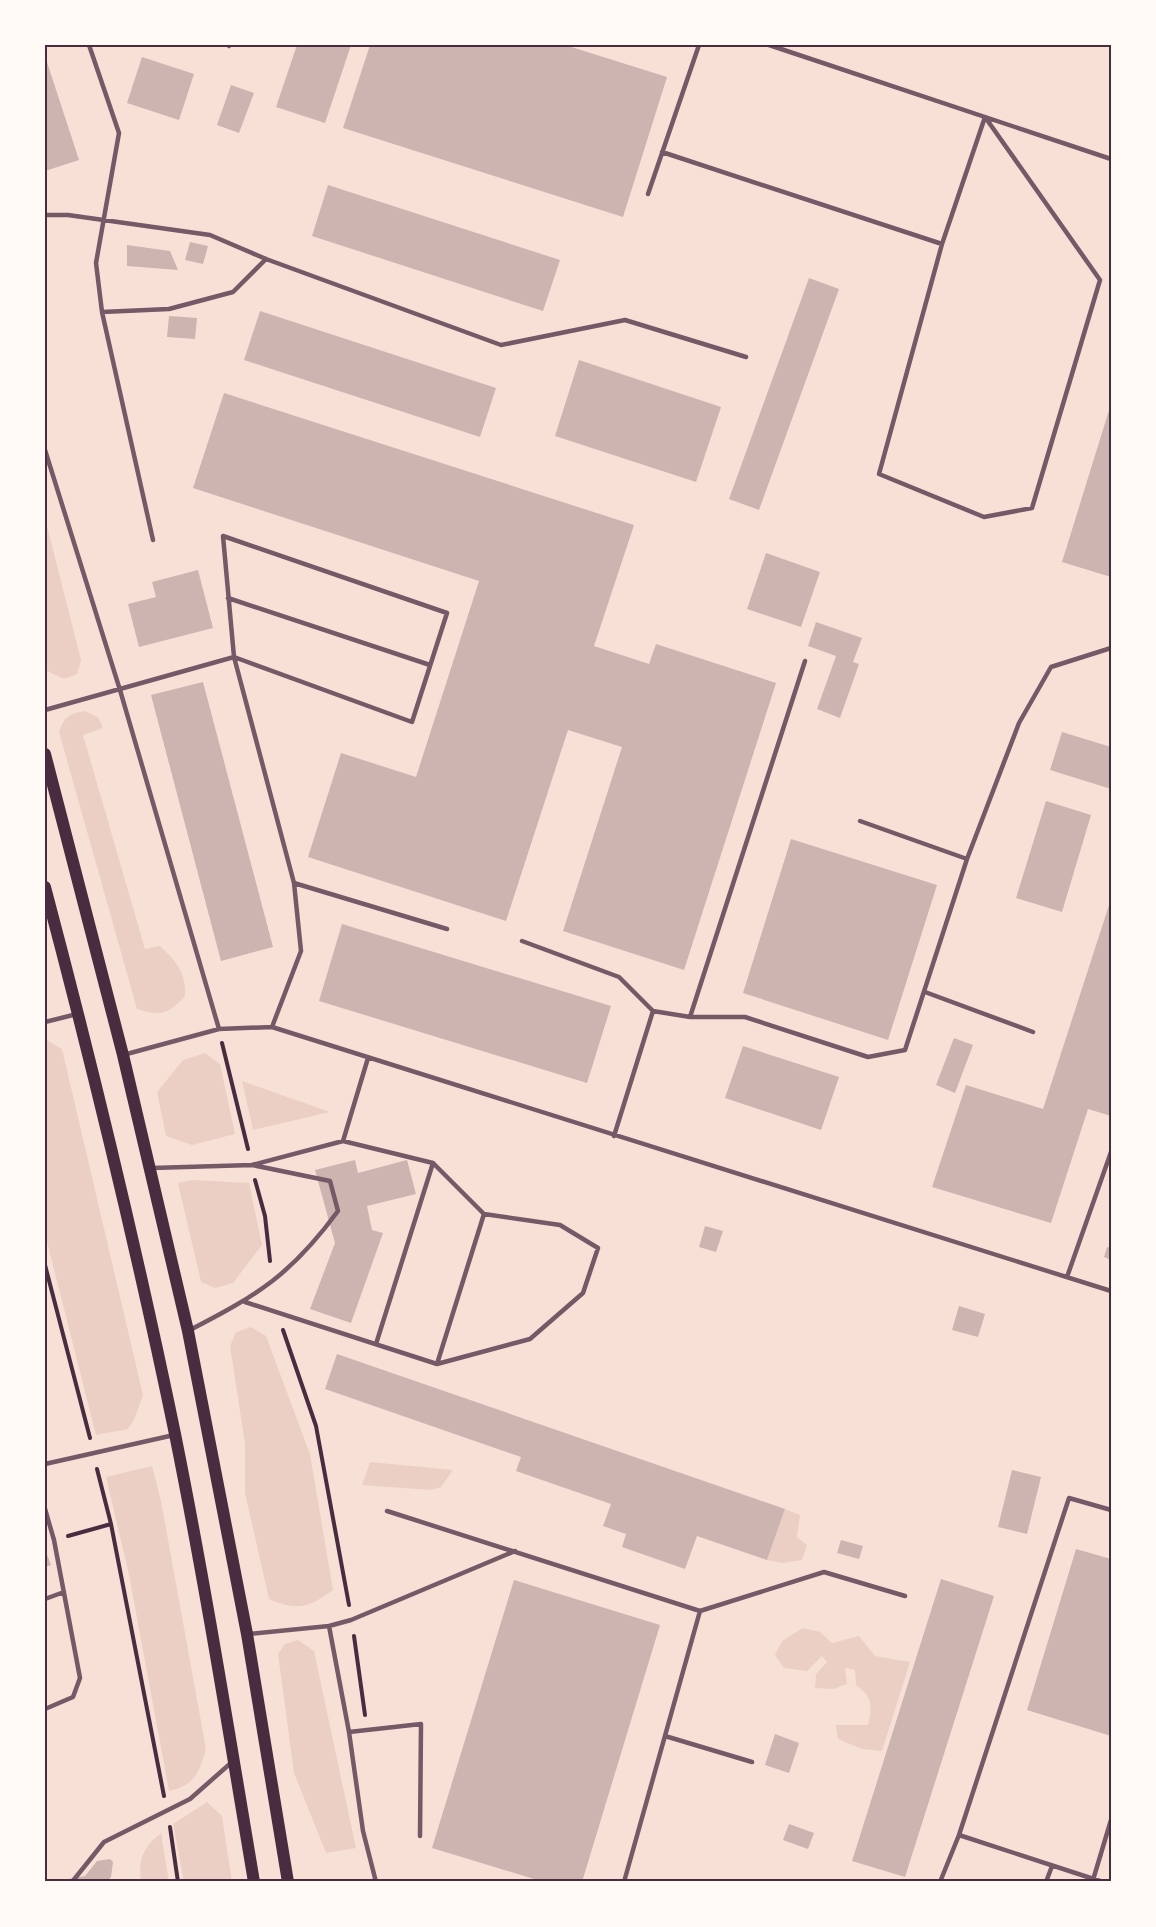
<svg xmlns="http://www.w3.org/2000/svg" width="1156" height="1927" font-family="Rubik,sans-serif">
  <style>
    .green { fill: #ebcfc5 }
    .building { fill: #ccb4b1 }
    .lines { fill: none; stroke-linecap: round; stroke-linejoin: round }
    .path { stroke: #4a2c40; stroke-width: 4 }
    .service { stroke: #755966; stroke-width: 4.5 }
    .secondary { stroke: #4a2c40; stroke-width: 12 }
    .neatline { fill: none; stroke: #4a2c40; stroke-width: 2 }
  </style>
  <rect width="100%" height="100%" fill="#f7e1d7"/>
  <path class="green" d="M 45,518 L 81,660 L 77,674 L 64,679 L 45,670 Z
    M 84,711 L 98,717 L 103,728 L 83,735 L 145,949 L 160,946 C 177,962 186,973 185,996 C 168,1015 161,1016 137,1009 L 59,732 C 64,717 69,714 84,711 Z
    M 45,1039 L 62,1049 L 143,1395 L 134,1420 L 128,1429 L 96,1435 L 45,1234 Z
    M 205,1053 L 220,1064 L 235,1134 L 192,1145 L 166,1136 L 157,1092 L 183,1060 Z
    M 242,1081 L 330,1112 L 253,1130 Z
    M 192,1180 L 249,1183 L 262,1245 L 233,1283 L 215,1288 L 201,1282 L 178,1183 Z
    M 251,1327 L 266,1336 L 310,1454 L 333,1590 C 309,1608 297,1611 269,1599 L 245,1493 L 245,1444 L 230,1346 L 236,1332 Z
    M 370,1462 L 453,1470 L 441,1487 L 431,1490 L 362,1485 Z
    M 152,1466 L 161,1501 L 206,1749 C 199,1773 195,1785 169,1791 L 129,1575 L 106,1477 Z
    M 785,1509 L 800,1515 L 797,1537 L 807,1545 L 802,1560 L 783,1563 L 767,1560 Z
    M 803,1628 L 820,1632 L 832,1643 L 859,1636 L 875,1656 L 910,1662 L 882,1751 L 862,1749 L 838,1739 L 836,1725 L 868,1725 C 872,1706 873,1697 856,1685 L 855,1670 L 845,1668 L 847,1684 L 833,1689 L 815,1688 L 816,1674 L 827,1662 L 822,1656 L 807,1671 L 784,1668 L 775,1655 L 782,1641 Z
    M 298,1640 L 314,1651 L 356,1848 L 326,1853 L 294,1773 L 278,1654 L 285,1644 Z
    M 207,1802 L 222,1816 L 232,1882 L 184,1882 L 173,1824 Z
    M 161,1833 L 169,1882 L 141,1882 C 138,1859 143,1847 161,1833 Z"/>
  <path class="building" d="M 297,45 L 351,45 L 325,123 L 276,107 Z
    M 370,45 L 565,45 L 667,77 L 623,217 L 343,128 Z
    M 45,56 L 79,160 L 45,171 Z
    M 142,57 L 194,74 L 179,120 L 127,103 Z
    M 231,85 L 254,93 L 239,133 L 217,125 Z
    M 328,185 L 560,260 L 543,311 L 312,236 Z
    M 190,242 L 208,246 L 203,264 L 185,260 Z
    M 127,245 L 170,251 L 178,270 L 127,266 Z
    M 809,278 L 839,289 L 759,510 L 729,499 Z
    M 260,311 L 496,388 L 480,437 L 244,360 Z
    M 169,316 L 197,318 L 195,339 L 167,337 Z
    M 579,360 L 721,407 L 696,482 L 555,436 Z
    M 224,393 L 634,525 L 594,646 L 649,664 L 656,644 L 776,683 L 684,970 L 563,931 L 622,747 L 568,730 L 506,921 L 308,857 L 341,753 L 416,777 L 479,581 L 193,488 Z
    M 1110,407 L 1111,407 L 1111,577 L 1062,562 Z
    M 766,553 L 820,572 L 801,627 L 747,609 Z
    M 198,570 L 213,628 L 139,647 L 128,604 L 156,597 L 152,582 Z
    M 816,622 L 862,638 L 853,662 L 859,664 L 840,718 L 817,709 L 836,656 L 808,646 Z
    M 203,682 L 273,947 L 221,961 L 151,695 Z
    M 1062,732 L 1111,747 L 1111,789 L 1050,770 Z
    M 1046,801 L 1091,815 L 1062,912 L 1016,898 Z
    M 791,839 L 937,885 L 888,1040 L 743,993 Z
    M 1111,899 L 1111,1116 L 1088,1109 L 1051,1223 L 932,1187 L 966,1085 L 1043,1109 Z
    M 342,924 L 611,1006 L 587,1083 L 319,1001 Z
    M 954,1038 L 973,1045 L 955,1093 L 936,1085 Z
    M 743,1046 L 839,1077 L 821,1130 L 725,1098 Z
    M 355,1160 L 358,1173 L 407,1160 L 416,1194 L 367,1206 L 372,1230 L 383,1233 L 351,1323 L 310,1309 L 335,1243 L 315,1170 Z
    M 705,1226 L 723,1231 L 716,1252 L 699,1247 Z
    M 1107,1247 L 1111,1248 L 1111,1260 L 1104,1257 Z
    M 959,1306 L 985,1314 L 978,1337 L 952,1330 Z
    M 337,1354 L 785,1509 L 767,1560 L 697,1536 L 685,1569 L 622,1547 L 626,1534 L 603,1526 L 611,1504 L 516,1471 L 521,1457 L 325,1389 Z
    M 1012,1470 L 1041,1477 L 1027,1534 L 998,1527 Z
    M 841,1540 L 863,1546 L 859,1559 L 837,1553 Z
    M 45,1549 L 51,1565 L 45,1567 Z
    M 1076,1549 L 1111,1559 L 1111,1736 L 1027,1710 Z
    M 941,1579 L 994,1596 L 905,1877 L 852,1861 Z
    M 514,1580 L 660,1625 L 582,1882 L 544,1882 L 432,1848 Z
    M 775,1734 L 799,1743 L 789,1773 L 765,1765 Z
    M 789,1824 L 814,1833 L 808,1849 L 783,1840 Z
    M 110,1859 L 113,1862 L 111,1877 L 107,1882 L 51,1882 L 85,1876 L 97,1861 Z"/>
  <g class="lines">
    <path class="path" d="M 222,1043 L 248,1149
      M 255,1180 L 265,1216 L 270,1261
      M 45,1265 L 90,1438
      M 283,1330 L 316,1426 L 349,1605
      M 97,1469 L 111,1524 L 164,1796
      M 68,1536 L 111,1524
      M 354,1636 L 365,1715
      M 170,1827 L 178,1882"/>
    <path class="service" d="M 89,45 L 119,133 L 96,263 L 102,312 L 153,540
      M 769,45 L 1111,159
      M 229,46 L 230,45
      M 985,117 L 1100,280 L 1032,508 L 984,517 L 879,474 L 942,244 Z
      M 662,152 L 942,244
      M 648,194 L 699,45
      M 45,215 L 68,215 L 210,235 L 266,259 L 501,345 L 625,320 L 746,357
      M 102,312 L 169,309 L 233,292 L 266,259
      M 45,450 L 120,690 L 219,1029
      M 228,598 L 430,665
      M 45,710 L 234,657 L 412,722 L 447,613 L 223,536 L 234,657 L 294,883 L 301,951 L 272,1027
      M 967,859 L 1019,723 L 1051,667 L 1111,648
      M 294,883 L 447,929
      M 522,941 L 619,977 L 653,1011 L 690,1017 L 745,1017 L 868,1057 L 905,1050 L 967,859 L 860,821
      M 925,992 L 1033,1032
      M 690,1017 L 805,661
      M 45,1022 L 77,1014
      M 123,1055 L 219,1029 L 272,1027 L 1111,1291
      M 614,1136 L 653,1011
      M 343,1141 L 368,1058
      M 152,1168 L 252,1165 L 330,1181 L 338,1211 C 291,1275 258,1295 188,1331
      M 1067,1277 L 1111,1152
      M 245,1302 L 437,1364 L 484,1214 L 433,1163 L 343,1141 L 252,1165
      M 376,1344 L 433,1163
      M 437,1364 L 530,1339 L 583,1293 L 598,1248 L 560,1225 L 484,1214
      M 45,1464 L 174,1435
      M 45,1509 L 54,1540 L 80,1678 L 73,1697 L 45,1709
      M 387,1511 L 700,1611 L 624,1882
      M 45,1599 L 64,1592
      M 700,1611 L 824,1572 L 905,1596
      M 329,1626 L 349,1732 L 363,1831 L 376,1882
      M 248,1634 L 329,1626 L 351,1620 L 515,1551
      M 349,1732 L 421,1724 L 420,1836
      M 665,1736 L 752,1762
      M 959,1835 L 1103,1882
      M 1093,1880 L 1111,1820
      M 72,1882 L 104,1842 L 190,1799 L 232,1762
      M 940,1882 L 959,1835 L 1069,1498 L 1111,1510
      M 1046,1882 L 1052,1866"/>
    <path class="secondary" d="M 45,754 L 123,1055 L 188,1331 L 247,1634 L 288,1882
      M 45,887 C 93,1068 137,1250 175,1434 C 205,1583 229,1733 254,1882"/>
  </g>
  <rect width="1156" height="1927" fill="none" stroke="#fffaf5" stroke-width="93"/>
  <rect x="46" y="46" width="1064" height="1834" class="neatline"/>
</svg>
